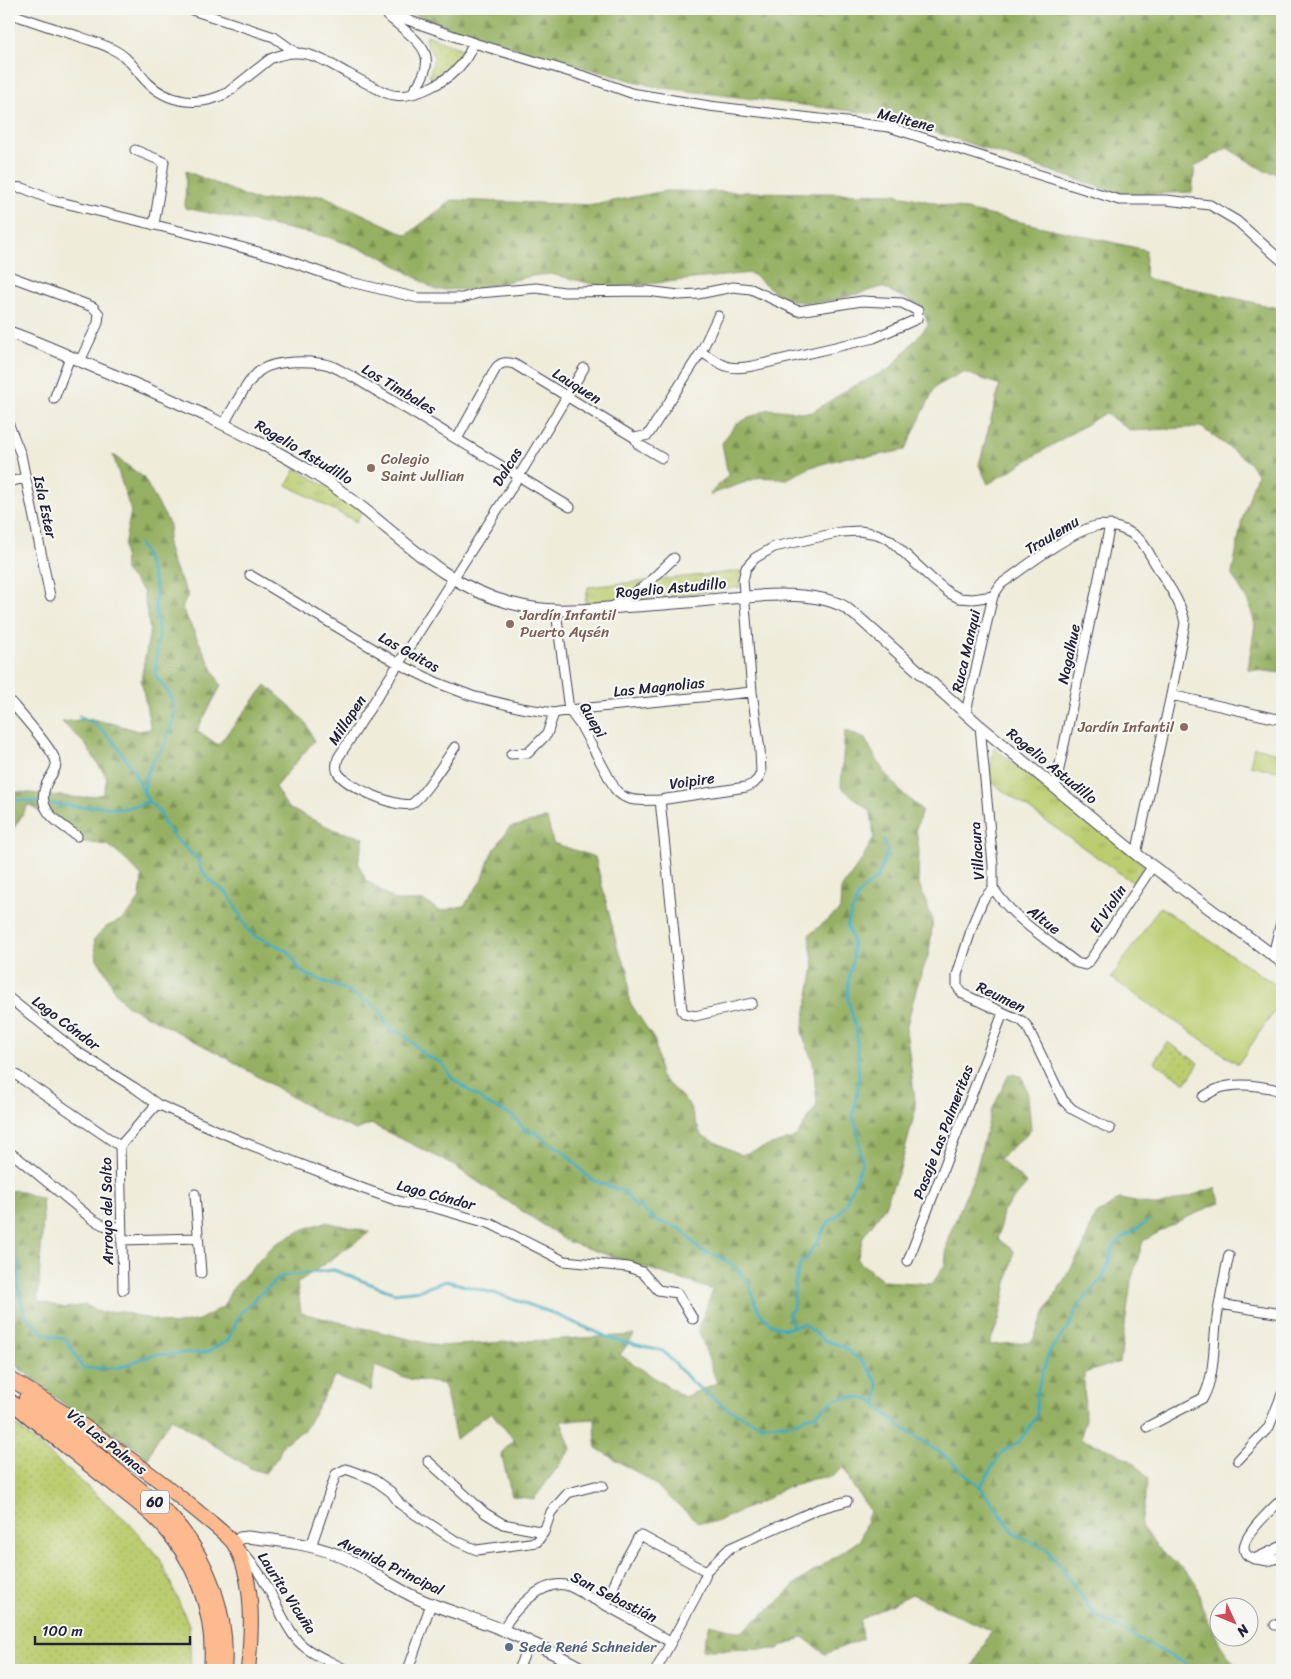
<svg xmlns="http://www.w3.org/2000/svg" width="1291" height="1679" font-family="Sriracha,sans-serif">
  <style>
    .grass { fill: url(#grass-dots); stroke: #6f7856 }
    .forest { fill: url(#forest-firs); stroke: #5c694e }
    .park { fill: url(#park-tufts); stroke: #6f7856 }
    .garden { fill: #bccd70; stroke: #6f7856 }
    .lines { fill: none; stroke-linecap: round; stroke-linejoin: round }
    .stream { stroke: #3daabc; stroke-width: 3 }
    .minor-casing { stroke: #414053; stroke-width: 11 }
    .tertiary-casing { stroke: #414053; stroke-width: 13 }
    .trunk-casing { stroke: #414053; stroke-width: 16 }
    .minor { stroke: #fff; stroke-width: 9 }
    .tertiary { stroke: #fff; stroke-width: 11 }
    .trunk { stroke: #fcba8e; stroke-width: 14 }
    .education-dot { fill: #8d6e63; stroke: #f6f6f2; stroke-width: 2 }
    .service-dot { fill: #5c6f8a; stroke: #f6f6f2; stroke-width: 2 }
    .labels { text-anchor: middle; dominant-baseline: central; stroke-width: 4.5; stroke-linejoin: round; paint-order: stroke }
    .shield { fill: #f6f6f2; stroke: #626272; stroke-width: 1 }
    .shield-label { font-size: 14px; font-weight: bold; fill: #22223b }
    .street-label { font-size: 15px; fill: #22223b; stroke: #f6f6f2 }
    .education-label { font-size: 15px; fill: #785e54; stroke: #f6f6f2; text-anchor: start }
    .service-label { font-size: 15px; fill: #4e5e75; stroke: #f6f6f2; text-anchor: start }
  </style>
  <defs>
    <pattern id="grass-dots" width="8" height="8" patternUnits="userSpaceOnUse" patternTransform="scale(1.25)"><rect width="8" height="8" fill="#bccd70"/><path d="M2 2h.1M6 6h.1" fill="none" stroke="#a1b062" stroke-width="1.8" stroke-linecap="round"/></pattern>
    <pattern id="forest-firs" width="22" height="20" patternUnits="userSpaceOnUse" patternTransform="scale(1.25)"><rect width="22" height="20" fill="#95b062"/><path d="M5 1l3.5 6h-7zM16 11l3.5 6h-7z" fill="#798f52"/></pattern>
    <pattern id="park-tufts" width="24" height="20" patternUnits="userSpaceOnUse" patternTransform="scale(1.25)"><rect width="24" height="20" fill="#bccd70"/><path d="M3 7l-1-3M5 7V3M7 7l1-3M15 17l-1-3M17 17v-4M19 17l1-3" fill="none" stroke="#a1b062"/></pattern>
  </defs>
  <rect width="100%" height="100%" fill="#f6f6f2"/>
  <filter id="ink" filterUnits="userSpaceOnUse"><feTurbulence type="fractalNoise" baseFrequency=".02" numOctaves="2"/><feDisplacementMap in="SourceGraphic" scale="10" xChannelSelector="R" yChannelSelector="G"/><feConvolveMatrix kernelMatrix="1 2 1 2 8 2 1 2 1" color-interpolation-filters="sRGB"/></filter>
  <filter id="wash" filterUnits="userSpaceOnUse"><feTurbulence type="fractalNoise" baseFrequency=".0096" numOctaves="4" result="noise"/><feDisplacementMap in="SourceGraphic" scale="20" xChannelSelector="R" yChannelSelector="G"/><feGaussianBlur stdDeviation="1.12" result="paint"/><feColorMatrix in="noise" values="0 0 0 0 0 0 0 0 0 0 0 0 0 0 0 0 0 1.4 0 .05"/><feComposite in="paint" operator="in"/></filter>
  <g filter="url(#wash)">
    <rect width="100%" height="100%" fill="#efecda"/>
    <path class="grass" d="M 427,35 L 462,49 L 458,59 L 442,75 L 429,77 L 434,57 L 425,41 Z
      M 1167,1042 L 1199,1063 L 1186,1083 L 1154,1062 Z
      M 9,1419 L 128,1522 L 160,1559 L 189,1625 L 191,1670 L 9,1670 Z"/>
    <path class="forest" d="M 402,9 L 1282,9 L 1282,174 L 1265,171 L 1227,148 L 1195,166 L 1192,192 L 1123,195 L 884,115 L 656,87 L 466,35 Z
      M 186,171 L 258,201 L 322,195 L 407,235 L 452,200 L 593,205 L 665,191 L 895,194 L 1146,250 L 1145,278 L 1282,309 L 1282,673 L 1248,669 L 1255,625 L 1249,604 L 1232,574 L 1242,520 L 1257,474 L 1250,463 L 1201,427 L 1131,431 L 1105,413 L 988,484 L 979,465 L 1000,385 L 963,372 L 935,387 L 905,450 L 873,456 L 847,457 L 811,467 L 787,479 L 760,477 L 709,495 L 728,475 L 722,443 L 736,424 L 768,409 L 811,413 L 850,388 L 890,369 L 928,325 L 922,307 L 882,287 C 854,294 809,312 781,296 C 770,289 761,280 750,273 L 610,288 L 551,274 L 531,276 L 476,289 L 436,290 L 379,255 L 328,237 L 185,208 Z
      M 113,455 L 143,477 L 170,525 L 167,544 L 172,563 L 188,595 L 182,608 L 221,686 L 197,730 L 218,745 L 266,685 L 289,705 L 306,723 L 314,741 L 275,787 L 288,808 L 335,830 L 364,838 L 358,863 L 366,880 L 396,901 L 424,901 L 440,911 L 464,906 L 483,878 L 491,854 L 509,828 L 547,818 L 553,843 L 595,857 L 618,950 L 628,970 L 629,1001 L 655,1041 L 660,1076 L 688,1103 L 701,1135 L 741,1155 L 796,1137 L 817,1105 L 813,1062 L 802,1033 L 814,967 L 809,935 L 840,910 L 841,889 L 861,861 L 874,837 L 871,812 L 841,787 L 845,730 L 865,739 L 881,767 L 900,791 L 922,810 L 916,829 L 919,851 L 918,882 L 933,920 L 929,953 L 917,986 L 906,1029 L 916,1108 L 900,1169 L 884,1208 L 863,1237 L 857,1260 L 883,1281 L 932,1284 L 945,1265 L 948,1238 L 976,1171 L 991,1112 L 1009,1074 L 1022,1076 L 1028,1095 L 1031,1130 L 999,1159 L 1027,1184 L 1003,1211 L 998,1239 L 1014,1251 L 999,1320 L 989,1345 L 1032,1342 L 1048,1307 L 1084,1246 L 1094,1217 L 1119,1199 L 1158,1206 L 1215,1188 L 1221,1202 L 1179,1221 L 1143,1241 L 1131,1281 L 1120,1362 L 1084,1373 L 1085,1423 L 1080,1439 L 1109,1449 L 1131,1461 L 1148,1478 L 1141,1526 L 1156,1546 L 1195,1580 L 1202,1607 L 1209,1622 L 1221,1646 L 1239,1670 L 971,1670 L 991,1631 L 912,1594 L 860,1620 L 862,1639 L 825,1654 L 803,1637 L 777,1649 L 702,1650 L 710,1624 L 741,1632 L 776,1604 L 794,1585 L 860,1540 L 870,1511 L 851,1483 L 844,1467 L 833,1476 L 812,1479 L 800,1484 L 781,1489 L 767,1499 L 716,1522 L 698,1522 L 648,1479 L 596,1448 L 595,1419 L 561,1421 L 571,1449 L 534,1499 L 512,1496 L 501,1453 L 514,1440 L 491,1412 L 456,1439 L 444,1384 L 410,1379 L 375,1366 L 371,1391 L 335,1376 L 305,1429 L 283,1444 L 278,1457 L 265,1473 L 252,1469 L 171,1418 L 153,1446 L 147,1463 L 140,1450 L 75,1413 L 9,1360 L 9,1191 L 17,1190 L 42,1199 L 43,1218 L 38,1301 L 65,1308 L 86,1305 L 101,1313 L 119,1311 L 173,1325 L 199,1320 L 223,1307 L 232,1289 L 274,1245 L 304,1229 L 326,1222 L 370,1232 L 297,1283 L 301,1313 L 438,1346 L 634,1335 L 620,1355 L 684,1397 L 717,1383 L 698,1329 L 713,1290 L 569,1242 L 448,1162 L 371,1124 L 356,1130 L 325,1117 L 229,1059 L 126,1005 L 115,992 L 108,976 L 97,959 L 94,939 L 106,927 L 121,920 L 131,911 L 140,898 L 142,877 L 128,862 L 108,845 L 76,841 L 29,804 L 14,828 L 9,828 L 9,791 L 81,798 L 103,794 L 107,778 L 85,744 L 62,722 L 87,719 L 115,724 L 138,731 L 151,729 L 141,680 L 150,630 L 143,591 L 125,571 L 124,546 L 131,512 Z"/>
    <path class="park" d="M 296,468 L 363,510 L 356,522 L 287,485 Z
      M 741,571 L 740,587 L 665,598 L 585,603 L 588,587 Z
      M 994,748 L 1145,866 L 1132,882 L 988,780 Z"/>
    <path class="garden" d="M 1254,747 L 1282,754 L 1282,772 L 1250,765 Z
      M 1160,907 L 1282,989 L 1282,1000 L 1238,1064 L 1111,978 Z"/>
    <g class="lines">
      <path class="stream" d="M 139,544 L 144,552 L 156,586 L 155,607 L 159,635 L 155,667 L 156,676 L 170,694 L 175,708 L 173,721 L 168,733 L 165,745 L 155,757 L 147,773 L 144,793
        M 79,716 L 97,725 L 114,742 L 133,770 L 148,801 L 160,813 L 164,823 L 175,838 L 198,860 L 200,867 L 209,880 L 228,894 L 247,928 L 254,936 L 270,942 L 287,951 L 292,956 L 298,967 L 305,974 L 351,992 L 362,1000 L 374,1005 L 381,1011 L 385,1023 L 390,1029 L 403,1034 L 426,1056 L 441,1062 L 453,1079 L 489,1105 L 513,1116 L 527,1132 L 535,1132 L 550,1144 L 561,1149 L 590,1179 L 625,1192 L 633,1204 L 641,1208 L 655,1220 L 680,1228 L 700,1250 L 724,1259 L 741,1273 L 750,1286 L 753,1298 L 760,1313 L 771,1324 L 784,1329 L 804,1324 L 824,1340 L 842,1346 L 865,1364 L 875,1379 L 878,1387 L 877,1405
        M 9,799 L 39,802
        M 52,804 L 82,807 L 100,806 L 119,809 L 138,805 L 148,802
        M 9,1245 L 19,1264 L 18,1289 L 25,1315 L 45,1334 L 67,1340 L 82,1368 L 118,1368 L 152,1355 L 208,1352 L 228,1340 L 239,1315 L 261,1293 L 282,1276 L 334,1270 L 394,1293 L 420,1290 L 446,1281 L 501,1295 L 550,1312 L 612,1339 L 663,1351 L 693,1383 L 728,1409 L 761,1425 L 791,1424 L 816,1414 L 835,1399 L 851,1397 L 864,1398 L 873,1402 L 897,1424 L 946,1457 L 980,1487 L 1015,1534 L 1047,1549 L 1096,1616 L 1186,1664 L 1191,1670
        M 793,1327 L 788,1313 L 793,1309 L 795,1282 L 800,1264 L 806,1259 L 829,1222 L 839,1214 L 845,1205 L 862,1163 L 858,1133 L 853,1116 L 859,1081 L 858,1055 L 856,1029 L 848,1000 L 848,983 L 853,957 L 852,939 L 847,925 L 857,898 L 862,891 L 877,878 L 888,852 L 884,840
        M 980,1487 L 1002,1452 L 1019,1442 L 1034,1420 L 1037,1412 L 1036,1396 L 1049,1352 L 1068,1328 L 1077,1309 L 1088,1294 L 1103,1278 L 1114,1246 L 1120,1240 L 1148,1221"/>
    </g>
  </g>
  <g filter="url(#ink)">
    <g class="lines">
      <defs>
        <path id="minor" d="M 189,9 L 274,37 L 295,52
          M 376,9 L 474,43 L 587,77 L 631,93 L 709,106 L 889,127 L 1119,200 L 1166,200 L 1210,205 L 1237,221 L 1282,261
          M 9,13 C 32,21 55,29 78,36 C 88,40 100,43 110,48 C 127,55 135,69 146,81 C 168,104 200,107 227,93 L 270,59 C 302,45 320,58 347,73 C 360,80 373,87 386,93 C 410,103 450,81 465,60 C 468,55 471,49 474,43
          M 388,16 C 419,43 444,54 411,94
          M 135,150 L 164,162 L 154,225
          M 9,187 L 23,188 L 52,200 L 192,234 L 277,257 L 346,281 L 418,298 L 462,298 L 479,293 L 536,288 L 564,292 L 647,291 L 679,295 L 698,294 L 733,287 L 751,289 L 798,311 L 862,301 L 902,303 L 918,311 L 917,319 L 874,338 L 753,366 C 726,371 723,365 701,352
          M 9,276 L 93,307 L 99,314 L 98,323 L 80,361
          M 54,399 L 70,357
          M 224,424 C 232,410 248,378 261,370 C 276,360 312,360 329,365 C 337,368 345,373 353,377 L 570,507
          M 9,425 L 21,455 L 50,596
          M 635,438 L 648,435 L 701,352 L 718,316
          M 635,438 L 638,444 L 662,458
          M 457,439 L 496,368 C 501,362 506,362 514,364 L 635,438
          M 9,482 L 25,478
          M 250,575 L 399,664 L 438,683 L 472,696 L 521,708 L 554,713 L 569,710 L 752,692
          M 612,607 L 646,585 L 674,558
          M 556,611 L 569,710 L 581,726 L 615,789 C 627,804 642,800 660,800
          M 1171,695 L 1282,720
          M 9,700 C 19,712 53,749 56,762 C 57,768 52,774 49,779 C 32,808 56,821 77,836
          M 966,712 L 993,596 L 1001,584 C 1025,567 1070,532 1096,526 C 1110,523 1129,530 1139,539 C 1146,546 1151,557 1156,565 C 1167,584 1181,601 1185,623 L 1171,695 L 1136,854
          M 980,726 L 993,865 L 993,888 L 983,900 L 974,921 L 957,975 L 957,986 L 963,994 L 1022,1021 L 1027,1026 L 1063,1100 L 1072,1109 L 1110,1129
          M 455,747 C 448,757 420,801 411,804 C 396,808 346,786 338,773 C 335,768 337,763 338,758 L 519,476 L 584,368
          M 511,754 L 528,753 L 547,734 L 554,713
          M 1055,788 L 1110,525
          M 993,888 C 1013,919 1048,940 1077,963 L 1085,965 L 1091,959 L 1152,867
          M 1273,955 L 1282,918
          M 9,998 L 76,1051 L 135,1088 L 157,1104 L 243,1142 L 364,1189 L 401,1202 L 432,1207 L 491,1224 L 564,1261 L 628,1267 L 642,1272 L 658,1290 L 677,1293 L 693,1319
          M 752,1003 L 695,1016 L 685,1014 L 682,1010 L 660,800 L 746,787 L 753,784 L 758,779 L 761,772 L 760,750 L 752,692 L 743,580 L 746,568 L 755,558 L 774,547 L 841,532 L 860,531 L 877,534 L 890,540 L 932,579 L 949,593 L 959,598 L 973,599 L 993,596
          M 9,1070 L 120,1146
          M 1203,1097 C 1208,1094 1214,1090 1220,1088 C 1240,1082 1263,1086 1282,1091
          M 120,1146 L 123,1290
          M 120,1146 L 157,1104
          M 9,1152 L 18,1158 L 92,1219 L 103,1225 L 121,1228
          M 195,1194 L 201,1273
          M 121,1240 L 198,1238
          M 908,1261 L 1003,1013
          M 1219,1304 L 1282,1314
          M 1147,1427 L 1203,1398 C 1215,1376 1213,1349 1216,1325 C 1219,1302 1224,1278 1229,1255
          M 1238,1460 L 1269,1427 L 1282,1394
          M 1282,1499 C 1273,1508 1238,1539 1245,1552 C 1246,1556 1250,1557 1254,1559 L 1282,1546
          M 544,1532 L 551,1512 L 568,1493 L 595,1486 L 603,1486
          M 311,1546 L 336,1474 L 346,1469 L 373,1479 L 391,1492 L 400,1504 L 413,1513 L 456,1541 L 477,1550 L 537,1542 L 544,1532 L 503,1524 L 485,1513 L 428,1461
          M 242,1552 C 251,1562 259,1571 265,1583 C 276,1601 283,1623 297,1640 C 309,1654 331,1661 346,1670
          M 1256,1559 L 1268,1561 L 1282,1557
          M 606,1605 L 621,1568 L 639,1536 L 642,1536 L 706,1571 L 730,1548 L 818,1509 L 847,1501
          M 1275,1625 L 1282,1622
          M 503,1630 C 512,1611 541,1581 565,1585 C 573,1587 582,1593 589,1597 C 617,1610 644,1627 670,1642
          M 408,1670 L 431,1604
          M 518,1670 L 529,1643
          M 656,1670 L 696,1596 L 705,1577 L 706,1571"/>
        <path id="tertiary" d="M 9,332 C 41,343 72,358 104,371 C 179,402 252,435 321,478 C 386,518 433,583 510,603 C 551,614 580,610 621,607 C 650,605 680,603 709,600 C 747,597 808,588 843,606 C 848,609 853,614 858,617 L 980,726 L 1136,854 L 1282,962
          M 233,1543 L 240,1538 L 247,1537 C 283,1541 318,1544 351,1561 C 373,1572 394,1588 417,1598 C 445,1611 475,1618 503,1630 C 531,1642 558,1655 585,1670"/>
        <path id="trunk" d="M 9,1378 C 74,1418 138,1462 197,1511 C 206,1519 228,1535 234,1544 C 255,1579 252,1631 248,1670
          M 26,1398 C 53,1420 80,1441 107,1462 C 129,1481 153,1498 173,1519 C 209,1560 229,1616 224,1670
          M 9,1400 C 40,1426 72,1451 104,1477 C 121,1490 139,1503 155,1518 C 195,1557 216,1614 211,1670"/>
      </defs>
      <use href="#minor" class="minor-casing"/>
      <use href="#tertiary" class="tertiary-casing"/>
      <use href="#trunk" class="trunk-casing"/>
      <use href="#minor" class="minor"/>
      <use href="#tertiary" class="tertiary"/>
      <use href="#trunk" class="trunk"/>
    </g>
  </g>
  <g class="education-dot">
    <circle cx="371" cy="468" r="5"/>
    <circle cx="510" cy="624" r="5"/>
    <circle cx="1184" cy="727" r="5"/>
  </g>
  <circle class="service-dot" cx="509" cy="1647" r="5"/>
  <g class="labels">
    <rect class="shield" x="141" y="1490.5" width="28" height="23" rx="4"/>
    <g class="shield-label">
      <text x="155" y="1502">60</text>
    </g>
    <g class="street-label">
      <text transform="translate(906 120) rotate(14)">Melitene</text>
      <text transform="translate(577 386) rotate(32)">Lauquen</text>
      <text transform="translate(399 389) rotate(31)">Los Timbales</text>
      <text transform="translate(304 452) rotate(31)">Rogelio Astudillo</text>
      <text transform="translate(507 467) rotate(-58)">Dalcas</text>
      <text transform="translate(45 507) rotate(78)">Isla Ester</text>
      <text transform="translate(1052 535) rotate(-31)">Traulemu</text>
      <text transform="translate(671 588) rotate(-5)">Rogelio Astudillo</text>
      <text transform="translate(966 651) rotate(-77)">Ruca Manqui</text>
      <text transform="translate(409 652) rotate(29)">Las Gaitas</text>
      <text transform="translate(1069 654) rotate(-78)">Nagalhue</text>
      <text transform="translate(659 687) rotate(-6)">Las Magnolias</text>
      <text transform="translate(347 720) rotate(-57)">Millapen</text>
      <text transform="translate(593 720) rotate(60)">Quepi</text>
      <text transform="translate(1052 766) rotate(39)">Rogelio Astudillo</text>
      <text transform="translate(692 781) rotate(-8)">Voipire</text>
      <text transform="translate(977 851) rotate(-94)">Villacura</text>
      <text transform="translate(1108 909) rotate(-56)">El Violin</text>
      <text transform="translate(1044 920) rotate(38)">Altue</text>
      <text transform="translate(1001 997) rotate(26)">Reumen</text>
      <text transform="translate(66 1023) rotate(37)">Lago Cóndor</text>
      <text transform="translate(943 1132) rotate(-69)">Pasaje Las Palmeritas</text>
      <text transform="translate(436 1195) rotate(15)">Lago Cóndor</text>
      <text transform="translate(107 1211) rotate(-91)">Arroyo del Salto</text>
      <text transform="translate(107 1442) rotate(38)">Vía Las Palmas</text>
      <text transform="translate(391 1566) rotate(26)">Avenida Principal</text>
      <text transform="translate(287 1593) rotate(57)">Laurita Vicuña</text>
      <text transform="translate(614 1597) rotate(27)">San Sebastián</text>
    </g>
    <g class="education-label">
      <text x="381" y="459">Colegio<tspan x="381" dy="17">Saint Jullian</tspan></text>
      <text x="520" y="615">Jardín Infantil<tspan x="520" dy="17">Puerto Aysén</tspan></text>
      <text x="1174" y="727" text-anchor="end">Jardín Infantil</text>
    </g>
    <g class="service-label">
      <text x="519" y="1647">Sede René Schneider</text>
    </g>
  </g>
  <rect width="1291" height="1679" fill="none" stroke="#f6f6f2" stroke-width="30"/>
  <g transform="translate(1234 1622) rotate(134)"><circle r="24" fill="#f6f6f2" stroke="#a1a1a9"/>
  <path d="M0-4L9 19L0 12L-9 19Z" fill="#d1495b"/>
  <text y="-8" font-size="14" font-weight="bold" text-anchor="middle" fill="#22223b">N</text>
  </g>
  <path d="M35 1636v8h155v-8" fill="none" stroke="#22223b" stroke-width="2.5"/>
  <text x="42" y="1636" font-size="15" fill="#22223b" stroke="#f6f6f2" stroke-width="4" paint-order="stroke">100 m</text>
</svg>
